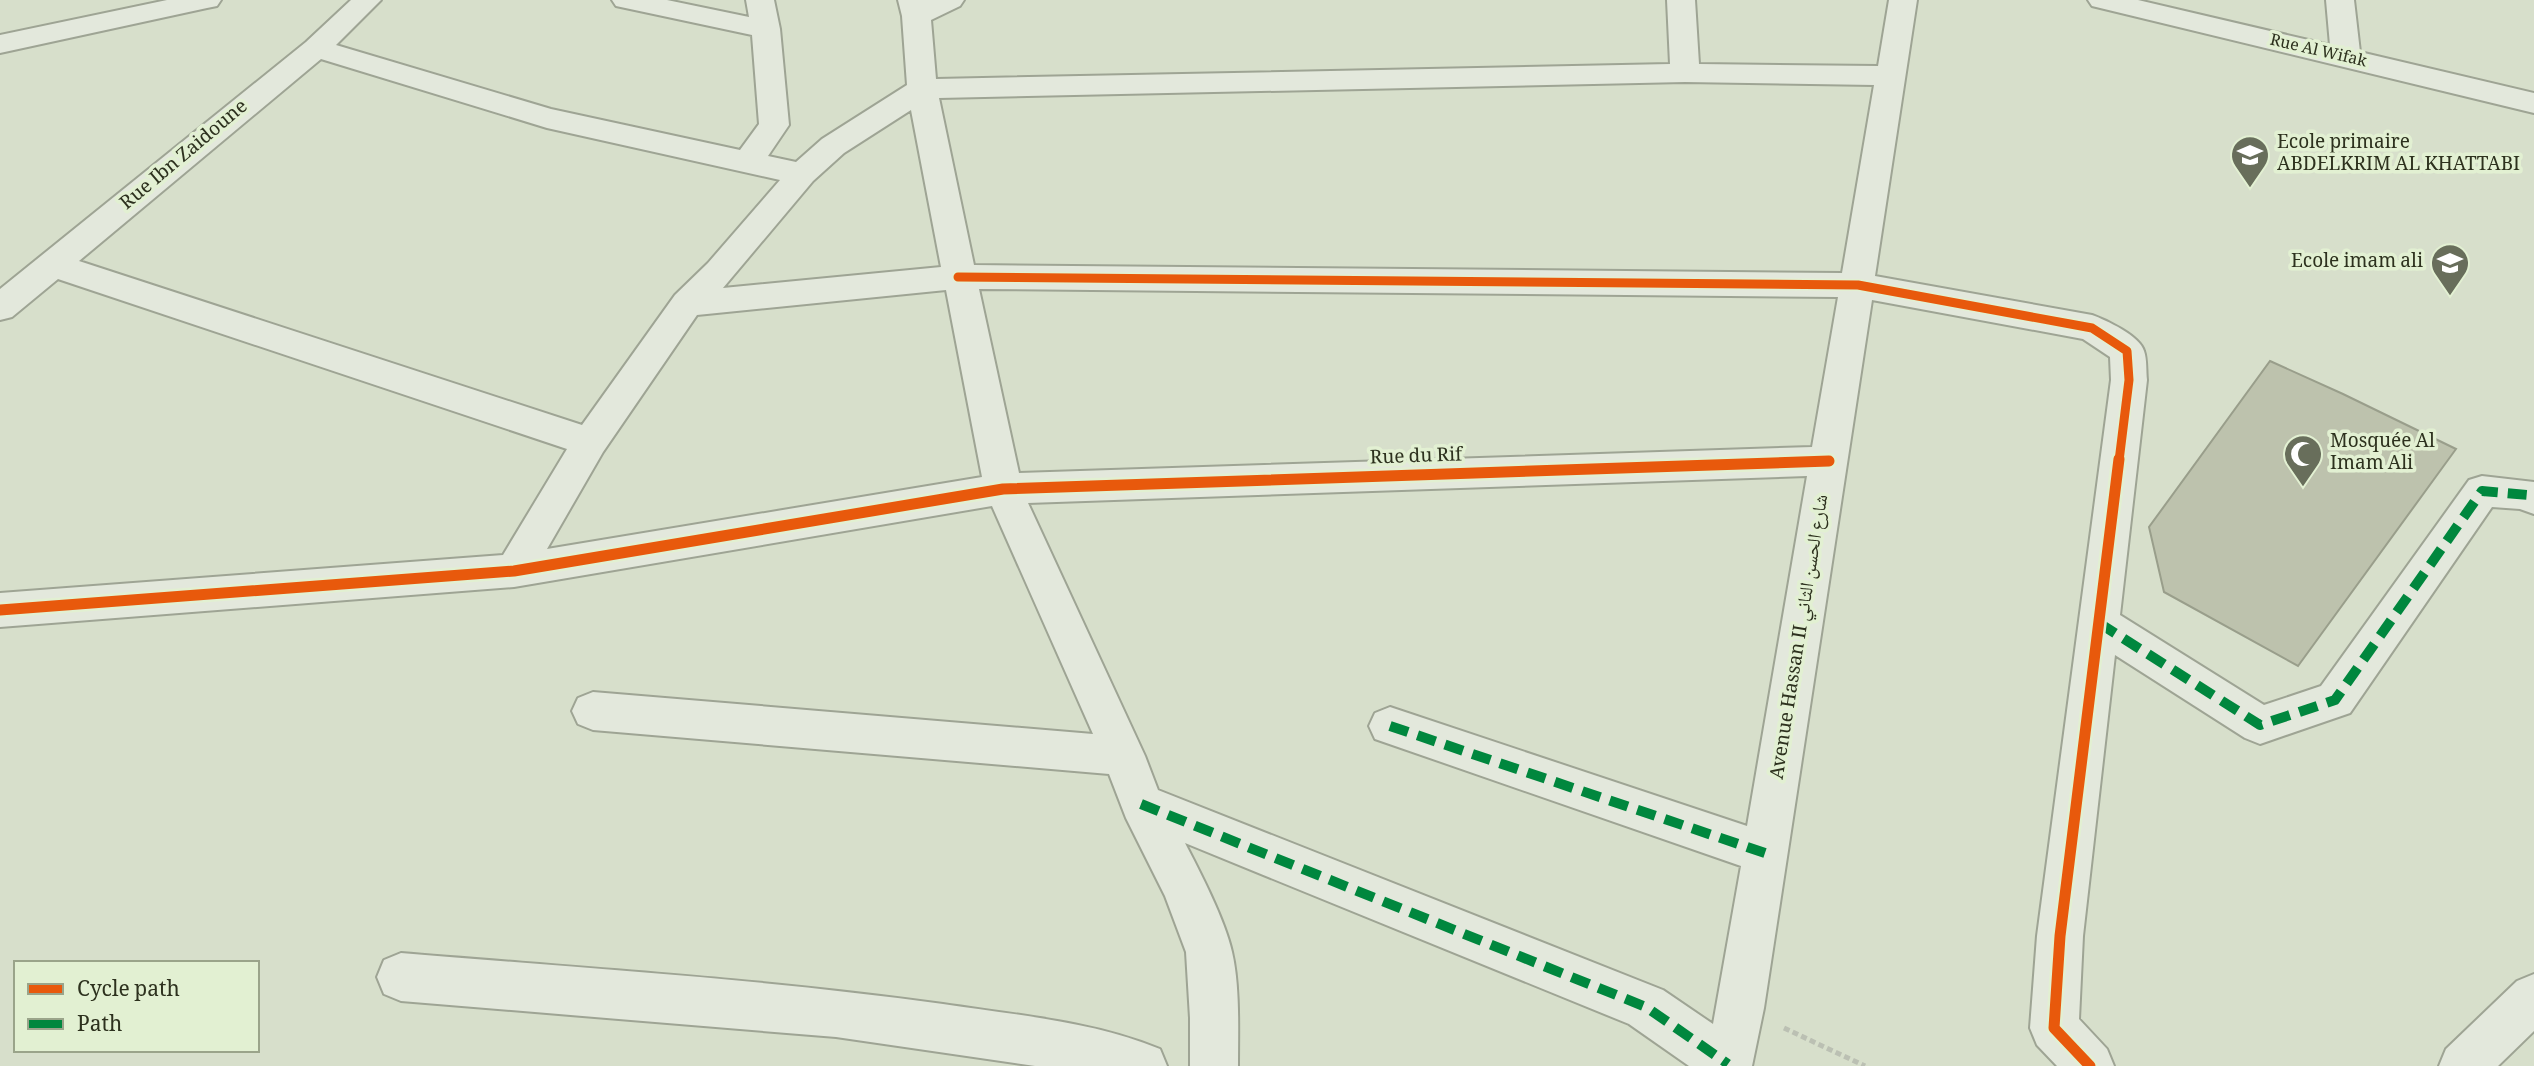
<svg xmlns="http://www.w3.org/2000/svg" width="2534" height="1066" font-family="Georgia,'Noto Naskh Arabic',serif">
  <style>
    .building { fill: #bdc2ad; stroke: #999e8b; stroke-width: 2 }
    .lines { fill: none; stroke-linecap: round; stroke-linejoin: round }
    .minor-casing { stroke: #9ea494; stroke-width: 4 }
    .path { stroke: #bbc0b3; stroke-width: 5; stroke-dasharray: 6 3.5; stroke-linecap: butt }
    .minor { fill: #e3e8dc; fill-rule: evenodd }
    .quiet { stroke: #00873e; stroke-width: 10; stroke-dasharray: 19 10; stroke-linecap: butt }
    .cycleway-far1-casing { stroke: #e2f0d2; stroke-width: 12 }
    .cycleway-casing { stroke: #e2f0d2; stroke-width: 16 }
    .cycleway-far1 { stroke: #e8590c; stroke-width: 9 }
    .cycleway { stroke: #e8590c; stroke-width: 11 }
    .labels { text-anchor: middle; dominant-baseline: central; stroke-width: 7; stroke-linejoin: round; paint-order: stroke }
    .far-street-label { font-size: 16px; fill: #2d311e; stroke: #e2f0d2 }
    .poi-label { font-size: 19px; fill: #2d311e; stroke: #e2f0d2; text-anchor: start }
    .street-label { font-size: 19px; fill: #2d311e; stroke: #e2f0d2 }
  </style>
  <rect width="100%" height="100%" fill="#d7dfcb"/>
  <path class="building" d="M 2270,361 L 2343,394 L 2456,449 L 2298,666 L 2164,592 L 2149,527 Z"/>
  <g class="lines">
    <defs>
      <path id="minor" d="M 167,0 L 221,0 L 217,6 L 207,8 L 0,53 L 0,35 Z
        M 351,0 L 381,0 L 336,45 L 551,109 L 740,150 L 759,124 L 752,35 L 616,6 L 612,0 L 667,0 L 749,17 L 746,0 L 774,0 L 780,29 L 789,125 L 768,156 L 796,162 L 822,139 L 907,85 L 902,16 L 898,0 L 964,0 L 960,6 L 931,20 L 936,79 L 1670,64 L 1667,0 L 1695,0 L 1699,64 L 1878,66 L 1889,0 L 1917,0 L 1875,276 L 2092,315 C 2106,320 2140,336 2144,351 C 2147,359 2146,371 2147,380 L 2120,615 L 2264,705 L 2321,686 L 2469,480 L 2482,476 L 2534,482 L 2534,514 L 2520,509 L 2492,507 L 2350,713 L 2260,744 L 2245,738 L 2115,655 L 2083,936 L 2079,1019 L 2107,1049 L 2114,1066 L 2057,1066 L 2037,1045 L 2030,1028 L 2037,936 L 2111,380 L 2110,357 L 2083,339 L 1872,300 L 1764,1008 L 1752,1066 L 1689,1066 L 1629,1024 L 1185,843 C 1200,872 1225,920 1232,952 C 1240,986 1238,1031 1238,1066 L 1190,1066 L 1190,1018 L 1186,952 L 1165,896 L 1126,818 L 1109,774 L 593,730 L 578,724 L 572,711 L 578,698 L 593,692 L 1093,734 L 992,506 L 514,587 L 0,627 L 0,593 L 503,555 L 567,449 L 58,279 L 12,317 L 0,320 L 0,289 L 306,42 ZM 321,59 L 547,128 L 780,180 L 708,263 L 675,295 L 582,425 L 79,261 ZM 1685,82 L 1874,85 L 1842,273 L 974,265 L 939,98 ZM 911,110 L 941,267 L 723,288 L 813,181 L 844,153 ZM 979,289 L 1838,297 L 1812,447 L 1019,473 ZM 946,290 L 982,477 L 547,549 L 603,452 L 697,315 ZM 1807,476 L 1747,826 L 1390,707 L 1375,713 L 1369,726 L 1375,739 L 1741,866 L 1713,1024 L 1663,990 L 1158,790 L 1145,756 L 1028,503 Z
        M 2088,0 L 2138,0 L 2330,45 L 2326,0 L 2354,0 L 2360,52 L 2534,93 L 2534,113 L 2092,6 Z
        M 401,953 C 582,968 764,979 943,1004 C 1015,1015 1092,1021 1160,1049 L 1167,1066 L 1035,1066 L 836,1037 L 401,1001 L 384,994 L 377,977 L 384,960 Z
        M 2534,974 L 2534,1031 L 2498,1066 L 2439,1066 L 2446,1049 L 2517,981 Z"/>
    </defs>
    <use href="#minor" class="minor-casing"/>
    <path class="path" d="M 1784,1028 L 1865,1066"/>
    <use href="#minor" class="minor"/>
    <path class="quiet" d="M 2099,623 L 2260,725 L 2335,700 L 2482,491 L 2528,495 L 2534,499
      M 1390,726 L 1765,853
      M 1141,804 L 1646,1007 L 1728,1064"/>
    <defs>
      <path id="cycleway-far1" d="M 958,277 L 1858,285 L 2092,328 L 2127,351 L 2129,380 L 2119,461"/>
      <path id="cycleway" d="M 0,610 L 514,571 L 1003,489 L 1829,461
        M 2090,1066 L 2054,1028 L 2060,936 L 2119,459"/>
    </defs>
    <use href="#cycleway-far1" class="cycleway-far1-casing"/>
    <use href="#cycleway" class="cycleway-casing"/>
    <use href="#cycleway-far1" class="cycleway-far1"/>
    <use href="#cycleway" class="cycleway"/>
  </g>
  <defs>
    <symbol id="school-pin" viewBox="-11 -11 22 30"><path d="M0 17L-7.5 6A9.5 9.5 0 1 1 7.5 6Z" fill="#686e5b" stroke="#e2f0d2"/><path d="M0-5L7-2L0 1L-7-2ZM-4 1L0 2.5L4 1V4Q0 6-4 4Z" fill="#fff"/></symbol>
    <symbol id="mosque-pin" viewBox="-11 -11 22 30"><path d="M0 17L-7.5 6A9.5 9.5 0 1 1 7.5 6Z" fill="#686e5b" stroke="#e2f0d2"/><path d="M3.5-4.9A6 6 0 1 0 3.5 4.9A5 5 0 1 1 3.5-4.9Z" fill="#fff"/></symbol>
  </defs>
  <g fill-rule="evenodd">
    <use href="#school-pin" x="2228" y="133" width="44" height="60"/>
    <use href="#school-pin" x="2428" y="241" width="44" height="60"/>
    <use href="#mosque-pin" x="2281" y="432" width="44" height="60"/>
  </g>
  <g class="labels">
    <g class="far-street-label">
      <text transform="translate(2318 52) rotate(13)">Rue Al Wifak</text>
    </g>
    <g class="poi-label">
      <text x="2277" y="144">Ecole primaire<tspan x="2277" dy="22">ABDELKRIM AL KHATTABI</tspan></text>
      <text x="2423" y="263" text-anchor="end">Ecole imam ali</text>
      <text x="2330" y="443">Mosquée Al<tspan x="2330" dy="22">Imam Ali</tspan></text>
    </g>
    <g class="street-label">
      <text transform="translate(185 156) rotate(-40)">Rue Ibn Zaidoune</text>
      <text transform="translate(1416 458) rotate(-2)">Rue du Rif</text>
      <text transform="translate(1801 637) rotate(-81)">Avenue Hassan II شارع الحسن الثاني</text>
    </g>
  </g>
  <rect x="14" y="961" width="245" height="91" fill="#e2f0d2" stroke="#9aa48a" stroke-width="2"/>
  <rect x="28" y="984" width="35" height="10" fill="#e8590c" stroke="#9aa48a" stroke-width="2"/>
  <text x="77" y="996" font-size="21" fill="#2d311e">Cycle path</text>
  <rect x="28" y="1019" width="35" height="10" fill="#00873e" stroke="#9aa48a" stroke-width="2"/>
  <text x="77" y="1031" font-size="21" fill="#2d311e">Path</text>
</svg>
